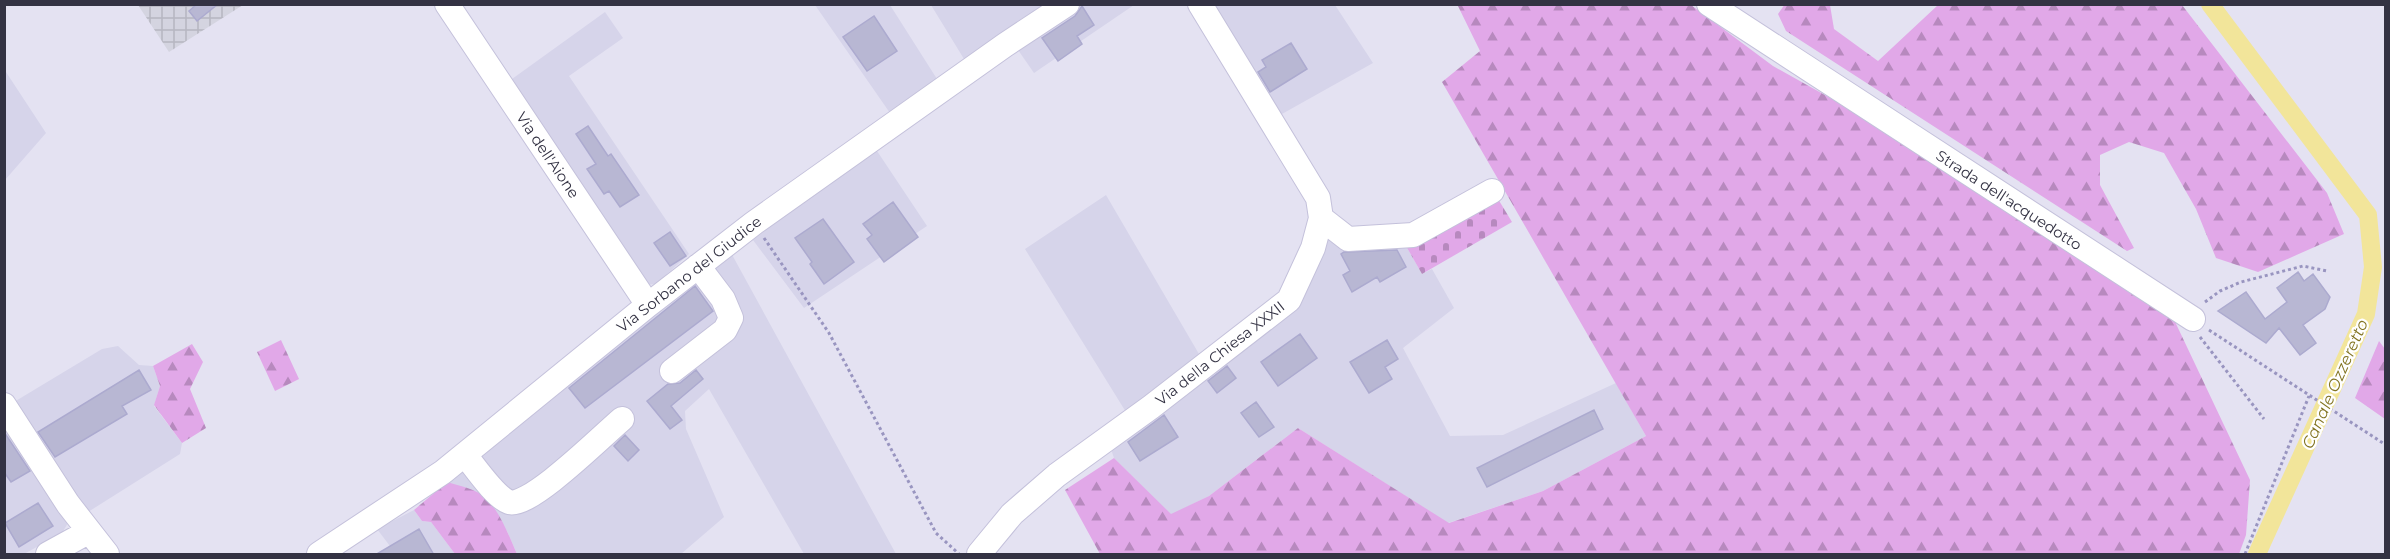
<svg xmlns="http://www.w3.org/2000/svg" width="2390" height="559" font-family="Montserrat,sans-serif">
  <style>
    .residential { fill: #d6d4ea }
    .industrial { fill: url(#industrial-grid) }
    .forest { fill: url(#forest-firs) }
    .cemetery { fill: url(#cemetery-stones) }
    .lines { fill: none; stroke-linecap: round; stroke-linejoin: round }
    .canal { stroke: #f2e59a; stroke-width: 18 }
    .building { fill: #b8b7d3; stroke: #acaacf; stroke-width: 1.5 }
    .minor-casing { stroke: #c4c1db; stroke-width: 26 }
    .path { stroke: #9995c0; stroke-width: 3; stroke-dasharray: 3 3; stroke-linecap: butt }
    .minor { stroke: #fff; stroke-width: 24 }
    .labels { text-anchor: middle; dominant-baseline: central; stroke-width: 4.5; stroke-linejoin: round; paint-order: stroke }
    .street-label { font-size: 15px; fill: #333243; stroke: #fff }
    .water-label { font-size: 16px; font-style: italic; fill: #827422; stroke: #fff }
  </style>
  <defs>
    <pattern id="industrial-grid" width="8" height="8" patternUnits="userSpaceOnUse" patternTransform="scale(1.5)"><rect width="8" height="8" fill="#d4d4e0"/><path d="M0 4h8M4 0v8" fill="none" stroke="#b6b6c1"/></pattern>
    <pattern id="forest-firs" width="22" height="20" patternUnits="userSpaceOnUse" patternTransform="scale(1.5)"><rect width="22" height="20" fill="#e1a8e8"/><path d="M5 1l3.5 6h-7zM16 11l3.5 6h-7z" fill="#b789be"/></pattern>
    <pattern id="cemetery-stones" width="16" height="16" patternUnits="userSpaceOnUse" patternTransform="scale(1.5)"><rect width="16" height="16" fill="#e1a8e8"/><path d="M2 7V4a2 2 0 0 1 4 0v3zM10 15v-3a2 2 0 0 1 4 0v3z" fill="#b789be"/></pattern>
  </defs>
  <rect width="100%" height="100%" fill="#e4e2f2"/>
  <path class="residential" d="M 815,5 L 890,5 L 937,79 L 890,113 Z
    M 931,5 L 1047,5 L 964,59 Z
    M 1080,5 L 1134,5 L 1034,73 L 1016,47 Z
    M 1197,5 L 1335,5 L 1373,63 L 1273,119 Z
    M 605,12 L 623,38 L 569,76 L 689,254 L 656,284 L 644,285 L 512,79 Z
    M 6,72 L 46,133 L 5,180 L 4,73 Z
    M 875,148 L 927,226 L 804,308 L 753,240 Z
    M 1106,195 L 1206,366 L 1282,303 L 1327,226 L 1406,246 L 1422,274 L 1432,269 L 1454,308 L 1403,348 L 1450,436 L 1503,435 L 1616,383 L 1646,436 L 1543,491 L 1448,523 L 1298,428 L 1209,496 L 1171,515 L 1114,458 L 1109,443 L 1134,425 L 1025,249 Z
    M 730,251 L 896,554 L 804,554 L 709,389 L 685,411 L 686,429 L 724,517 L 681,554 L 517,554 L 507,531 L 447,482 Z
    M 118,346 L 139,365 L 153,366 L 160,386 L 154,406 L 182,443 L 180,454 L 88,512 L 14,402 L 102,349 Z
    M 4,417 L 68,523 L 62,533 L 24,554 L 5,554 Z
    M 414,510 L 422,521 L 431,522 L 455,554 L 396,554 L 377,529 Z"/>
  <path class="industrial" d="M 138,5 L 243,5 L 169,52 Z"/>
  <path class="forest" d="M 1457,4 L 1691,5 L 1773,66 L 1907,141 L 2169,309 L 2250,480 L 2246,535 L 2239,554 L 1100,554 L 1065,490 L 1114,458 L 1171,514 L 1209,496 L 1298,428 L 1449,523 L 1543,491 L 1646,436 L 1442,82 L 1480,51 Z
    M 1785,4 L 1830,5 L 1834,29 L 1878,61 L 1938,5 L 2182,5 L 2327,193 L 2344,234 L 2258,272 L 2216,258 L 2196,209 L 2164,153 L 2129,142 L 2100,155 L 2100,185 L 2134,248 L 2127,251 L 1786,31 L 1778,14 Z
    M 281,340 L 299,379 L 275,391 L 257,352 Z
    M 2379,341 L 2385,349 L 2385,419 L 2355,398 Z
    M 192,344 L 203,362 L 190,389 L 206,428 L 182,443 L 154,405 L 160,386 L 153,366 Z
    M 447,482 C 460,486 477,489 487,499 C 501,514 509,536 517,554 L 455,554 L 431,522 L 422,521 L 414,510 Z"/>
  <path class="cemetery" d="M 1495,194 L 1512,222 L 1422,274 L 1406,246 Z"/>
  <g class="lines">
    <path class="canal" d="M 2210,4 L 2368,215 L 2373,267 L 2366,314 L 2257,554"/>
  </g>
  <path class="building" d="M 197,4 L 218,4 L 197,21 L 189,11 Z
    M 1082,6 L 1094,25 L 1077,36 L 1082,44 L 1058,61 L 1042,38 L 1075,16 Z
    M 874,16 L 897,51 L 867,71 L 843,37 Z
    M 1291,43 L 1307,69 L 1270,92 L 1258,72 L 1266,67 L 1262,60 Z
    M 588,126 L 608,156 L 611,154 L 639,195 L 620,207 L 609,191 L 604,194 L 587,169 L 596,164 L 576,134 Z
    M 893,202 L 918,237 L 884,262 L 867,239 L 872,235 L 863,224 Z
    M 823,219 L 854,262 L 824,284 L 810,264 L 812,262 L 795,238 Z
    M 670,232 L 686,256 L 670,266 L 654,243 Z
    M 1397,250 L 1406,267 L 1380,282 L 1377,277 L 1352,292 L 1343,275 L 1350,271 L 1341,254 L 1344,252 Z
    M 2298,272 L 2304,281 L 2313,274 L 2330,297 L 2325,309 L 2303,325 L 2316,343 L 2300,355 L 2279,328 L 2266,343 L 2218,311 L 2246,292 L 2265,319 L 2287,302 L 2277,288 Z
    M 695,286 L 713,311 L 585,408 L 569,388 Z
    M 1300,334 L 1317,358 L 1278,386 L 1261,362 Z
    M 1387,340 L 1398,359 L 1385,367 L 1392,379 L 1369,393 L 1350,362 Z
    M 1227,366 L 1236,378 L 1217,393 L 1208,381 Z
    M 139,370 L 151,390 L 122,406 L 127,414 L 55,457 L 38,432 Z
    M 696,370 L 703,379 L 671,406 L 682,420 L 670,429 L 647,401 L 668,384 L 680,383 Z
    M 1256,402 L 1274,427 L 1259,437 L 1241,413 Z
    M 1594,410 L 1603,429 L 1487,487 L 1477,468 Z
    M 1164,415 L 1178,437 L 1140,461 L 1128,442 Z
    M 4,432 L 30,471 L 11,482 L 4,472 Z
    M 625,435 L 639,450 L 628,461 L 614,446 Z
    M 38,503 L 53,526 L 19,547 L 5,523 Z
    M 419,529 L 434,555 L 375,555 Z"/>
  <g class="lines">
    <defs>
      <path id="minor" d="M 447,4 L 648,305
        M 1709,4 L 2193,319
        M 1321,218 L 1348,239 L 1413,235 L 1492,191
        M 672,371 L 725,330 L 731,318 L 723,299 L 698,266
        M 4,405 L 68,504 L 107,554
        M 465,455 C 475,467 495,497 509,502 C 529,509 604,434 622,419
        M 48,554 L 88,532
        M 319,554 L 443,472 L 648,305 L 754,223 L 1005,45 L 1067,4
        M 979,554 L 1012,514 L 1057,475 L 1151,407 L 1289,300 L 1313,248 L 1321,218 L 1318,198 L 1200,4"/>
    </defs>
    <use href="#minor" class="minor-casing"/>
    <path class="path" d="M 764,238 L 829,333 L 936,533 L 959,554
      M 2205,302 L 2220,291 L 2241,282 L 2303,266 L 2327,271
      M 2209,330 L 2386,445
      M 2200,337 L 2264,419
      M 2245,554 L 2309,396"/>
    <use href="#minor" class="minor"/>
  </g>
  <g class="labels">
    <g class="street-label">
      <text transform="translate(548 155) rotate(56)">Via dell'Aione</text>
      <text transform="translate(2009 200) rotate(33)">Strada dell'acquedotto</text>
      <text transform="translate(689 274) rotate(-38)">Via Sorbano del Giudice</text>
      <text transform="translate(1220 353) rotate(-38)">Via della Chiesa XXXII</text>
    </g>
    <g class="water-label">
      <text transform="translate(2335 384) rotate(-66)">Canale Ozzeretto</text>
    </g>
  </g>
  <rect width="2390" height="559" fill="none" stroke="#333243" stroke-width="12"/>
</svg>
